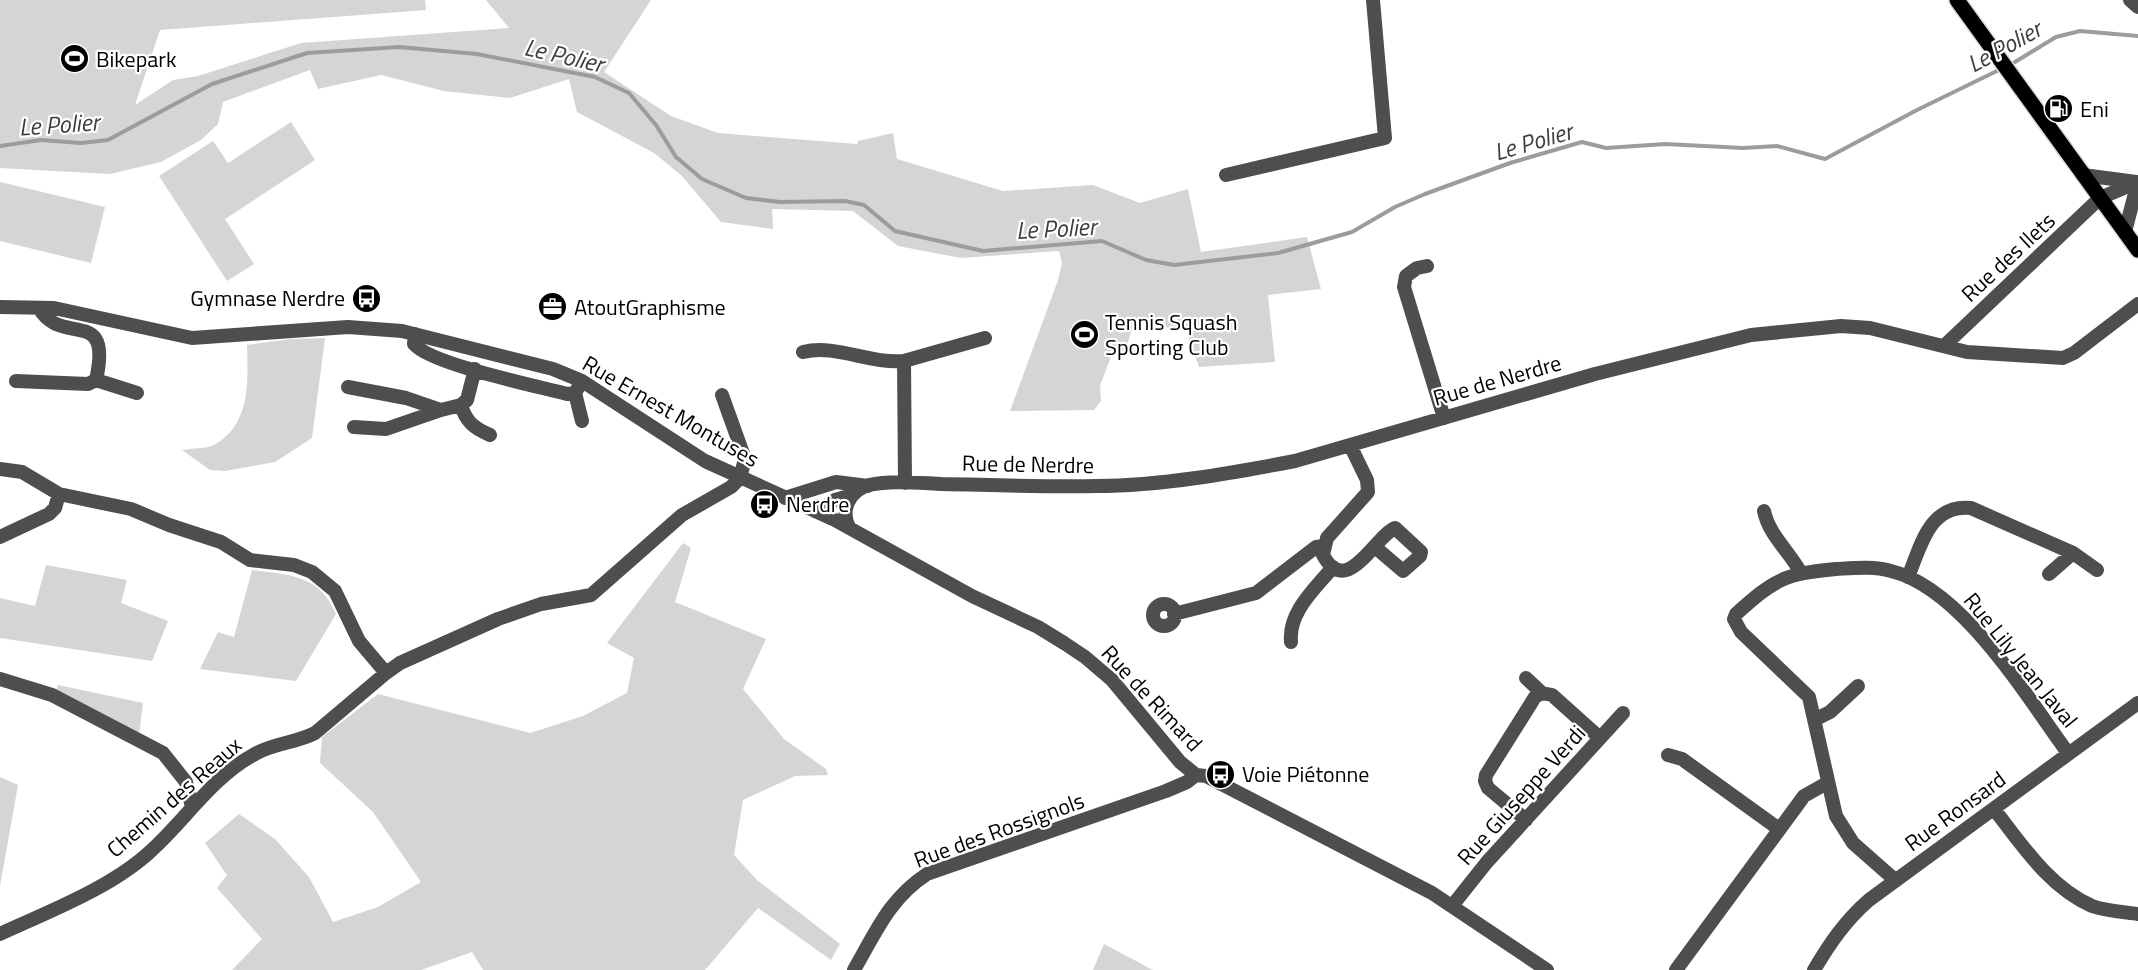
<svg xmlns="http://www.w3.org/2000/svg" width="2138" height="970" font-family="'Titillium Web',sans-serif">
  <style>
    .green { fill: #d5d5d5 }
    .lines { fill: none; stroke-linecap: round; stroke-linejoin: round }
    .stream { stroke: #9c9c9c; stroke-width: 4 }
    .major-casing { stroke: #dbdbdb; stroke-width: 18 }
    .minor { stroke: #4e4e4e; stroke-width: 14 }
    .major { stroke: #000; stroke-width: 15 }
    .labels { text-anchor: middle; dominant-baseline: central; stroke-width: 4.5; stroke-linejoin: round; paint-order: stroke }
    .poi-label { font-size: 22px; fill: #000; stroke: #fff; text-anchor: start }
    .street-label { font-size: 22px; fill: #000; stroke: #fff }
    .water-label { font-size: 24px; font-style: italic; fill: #3d3d3d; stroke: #fff }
  </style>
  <rect width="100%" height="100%" fill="#fff"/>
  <path class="green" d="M 0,0 L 425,0 L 426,10 L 160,30 L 135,105 L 173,80 L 198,76 L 301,43 L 509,28 L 486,0 L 651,0 L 604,72 L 671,116 L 718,133 L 857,144 L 858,141 L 893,133 L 897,159 L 1003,191 L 1093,185 L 1140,203 L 1188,189 L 1201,252 L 1307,237 L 1321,289 L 1268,295 L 1275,362 L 1199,367 L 1187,332 L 1135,320 L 1124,354 L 1113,351 L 1100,386 L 1101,401 L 1094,410 L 1010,411 L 1058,280 L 1062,263 L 1059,251 L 961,258 L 898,246 L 853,211 L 772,209 L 773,229 L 721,222 L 682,176 L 654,153 L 577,112 L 569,79 L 510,98 L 444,91 L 381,75 L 318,89 L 310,70 L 223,102 L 218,124 L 201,140 L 161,162 L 110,174 L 0,168 Z
    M 291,122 L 315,160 L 225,219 L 254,264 L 227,281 L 159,176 L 213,141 L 228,163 Z
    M 0,182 L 105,207 L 91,263 L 0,241 Z
    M 325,338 L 312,438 L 275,462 L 225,471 L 210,470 L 182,450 C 192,448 206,449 214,445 C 251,425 248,381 247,345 L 291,339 Z
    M 683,543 L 691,548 L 675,602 L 766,639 L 743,689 L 784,739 L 826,769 L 828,775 L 795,776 L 743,800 L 734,855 L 757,880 L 840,944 L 831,960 L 758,908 L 705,970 L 483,970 L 472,952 L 421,970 L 232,970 L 262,939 L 217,888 L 227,875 L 205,843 L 239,814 L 275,839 L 309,877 L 333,922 L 378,907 L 421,882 L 373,812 L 320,763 L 322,737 L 378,694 L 530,733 L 583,716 L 627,693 L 634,658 L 607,643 Z
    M 46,565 L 127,580 L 121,603 L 168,621 L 152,661 L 0,638 L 0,598 L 35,606 Z
    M 252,570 C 290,575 320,575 336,614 L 296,681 L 200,669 L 218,632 L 234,637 Z
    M 58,685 L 143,703 L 139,735 L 56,691 Z
    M 0,777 L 18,785 L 0,886 Z
    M 1104,944 L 1153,970 L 1093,970 Z"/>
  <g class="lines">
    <path class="stream" d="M 2010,65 L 2056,37 L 2080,31 L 2138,36
      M 0,146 L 41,140 L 81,143 L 108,140 L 212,84 L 307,53 L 399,47 L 477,54 L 595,77 L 629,93 L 656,125 L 676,157 L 702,179 L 746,198 L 780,202 L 845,201 L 864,205 L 895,231 L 983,251 L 1102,241 L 1146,260 L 1174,265 L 1278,253 L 1352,232 L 1395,207 L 1425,194 L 1510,163 L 1582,142 L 1606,148 L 1665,144 L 1743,148 L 1777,146 L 1825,159 L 1917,110 L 2003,68"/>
    <defs>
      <path id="major" d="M 1957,0 L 2138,250"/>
    </defs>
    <use href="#major" class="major-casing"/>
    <path class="minor" d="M 2130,0 L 2138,7
      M 1226,175 L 1385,138 L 1373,0
      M 2083,175 L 2136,182
      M 2125,232 L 2134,197 L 2138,194
      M 1427,266 L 1417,268 L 1406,276 L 1404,287 L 1444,418
      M 0,307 L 54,308 L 192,338 L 348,327 L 402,331 L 553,369 L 582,381 L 705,461 L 833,519 L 972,596 L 1038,627 L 1064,643 L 1085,657 L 1112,680 L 1180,762 L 1196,775 L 1206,776 L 1432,893 L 1547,970
      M 415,334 L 414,344 C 430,364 537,386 567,394 L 575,393 L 582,381
      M 1944,346 L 2100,198 L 2138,182
      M 803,352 C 836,344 869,364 904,361
      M 96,380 L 137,393
      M 16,381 L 88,384 L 96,380 C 113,304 61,348 39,308
      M 348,387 L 406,398 L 441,410 L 461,405 L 467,400 L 475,369
      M 575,393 L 582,421
      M 461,405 C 466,422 474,428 490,435
      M 354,427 L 386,429 L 441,410
      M 1350,445 L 1367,480 L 1368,492 L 1327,538 L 1323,555 C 1347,599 1374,537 1395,528 L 1421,552 L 1420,556 L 1403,571 L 1375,547
      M 0,469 L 22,472 L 59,494 L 131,509 L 169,525 L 221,542 L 250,560 L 294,565 L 312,572 L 335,591 L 359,641 L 386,673 L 400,663 L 498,619 L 541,604 L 591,595 L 682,515 L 731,487 L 740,478 L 745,459 L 722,395
      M 905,483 L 904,361 L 985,338
      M 785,498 L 836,482 L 868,486
      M 1764,511 C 1769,535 1789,551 1801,573
      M 817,512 L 835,500 L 852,495
      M 849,527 C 840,510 850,490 869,485 C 891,480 919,483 942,484 C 993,485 1045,487 1097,486 C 1160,486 1232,473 1295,461 L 1595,374 L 1751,335 L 1841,326 L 1870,328 L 1967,352 L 2063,358 L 2074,353 L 2138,304
      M 0,537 L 49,514 L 55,508 L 59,494
      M 2049,574 L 2073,553
      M 1908,577 C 1921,546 1929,504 1971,508 L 2073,553 L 2097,570
      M1153 615a11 11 0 1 1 22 0a11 11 0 1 1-22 0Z
      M 1174,614 L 1256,593 L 1316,547 L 1324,546
      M 1291,642 C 1288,612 1315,589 1333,567
      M 1526,678 L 1542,693
      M 0,679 L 52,695 L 163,753 L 186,782 L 192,807
      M 1816,719 L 1830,712 L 1858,686
      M 1668,755 L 1682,759 L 1779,829
      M 1994,809 C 2022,845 2049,887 2092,906 C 2106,911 2124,912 2138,914
      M 1526,820 L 1488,788 L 1485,781 L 1486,775 L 1535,697 L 1542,693 L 1552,695 L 1600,738
      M 1895,880 L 1853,843 L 1836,816 L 1809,697 L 1741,632 L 1734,619 L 1736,614 C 1775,579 1784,574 1836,569 C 1854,568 1873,566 1891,571 C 1962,588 2026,696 2068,753
      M 1452,906 L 1487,862 L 1623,713
      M 0,934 C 50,911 116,886 155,847 C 187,817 215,775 255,754 C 274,743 296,743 315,733 L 386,673
      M 854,970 C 876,932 889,899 927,874 L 1166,791 L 1187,782 L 1196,775
      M 1676,970 L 1804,796 L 1827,783
      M 1814,970 C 1830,943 1845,921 1869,900 L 2138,703"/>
    <use href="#major" class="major"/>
  </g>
  <defs>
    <symbol id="stadium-disc" viewBox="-11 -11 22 22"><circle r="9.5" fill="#000" stroke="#fff"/><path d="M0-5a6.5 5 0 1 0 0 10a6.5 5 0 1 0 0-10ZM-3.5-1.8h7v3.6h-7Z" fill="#fff"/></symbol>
    <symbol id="fuel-disc" viewBox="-11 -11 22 22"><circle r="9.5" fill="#000" stroke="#fff"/><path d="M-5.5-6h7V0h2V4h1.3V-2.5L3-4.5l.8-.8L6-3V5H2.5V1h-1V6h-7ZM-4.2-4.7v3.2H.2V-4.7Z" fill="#fff"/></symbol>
    <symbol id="bus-disc" viewBox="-11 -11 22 22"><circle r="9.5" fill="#000" stroke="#fff"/><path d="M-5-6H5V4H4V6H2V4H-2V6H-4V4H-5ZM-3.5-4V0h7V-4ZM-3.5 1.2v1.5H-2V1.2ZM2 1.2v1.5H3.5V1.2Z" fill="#fff"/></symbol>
    <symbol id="office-disc" viewBox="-11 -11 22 22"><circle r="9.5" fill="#000" stroke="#fff"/><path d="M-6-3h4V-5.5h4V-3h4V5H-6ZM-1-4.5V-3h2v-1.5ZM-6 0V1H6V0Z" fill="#fff"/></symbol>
  </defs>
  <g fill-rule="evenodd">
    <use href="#stadium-disc" x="58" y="42" width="33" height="33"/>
    <use href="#fuel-disc" x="2042" y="92" width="33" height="33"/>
    <use href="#bus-disc" x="350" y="282" width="33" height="33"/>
    <use href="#office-disc" x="536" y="290" width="33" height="33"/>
    <use href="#stadium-disc" x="1068" y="318" width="33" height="33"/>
    <use href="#bus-disc" x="748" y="488" width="33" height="33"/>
    <use href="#bus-disc" x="1204" y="758" width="33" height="33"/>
  </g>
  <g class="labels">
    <g class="poi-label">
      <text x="96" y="59">Bikepark</text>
      <text x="2080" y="109">Eni</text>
      <text x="345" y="298" text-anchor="end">Gymnase Nerdre</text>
      <text x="574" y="307">AtoutGraphisme</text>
      <text x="1105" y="322">Tennis Squash<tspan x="1105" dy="25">Sporting Club</tspan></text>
      <text x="786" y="504">Nerdre</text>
      <text x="1242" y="774">Voie Piétonne</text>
    </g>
    <g class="street-label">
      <text transform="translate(2008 257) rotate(-43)">Rue des Ilets</text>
      <text transform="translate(1497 380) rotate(-16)">Rue de Nerdre</text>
      <text transform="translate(671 411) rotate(30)">Rue Ernest Montuses</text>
      <text transform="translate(1028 464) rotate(1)">Rue de Nerdre</text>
      <text transform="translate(2021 660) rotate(51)">Rue Lily Jean Javal</text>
      <text transform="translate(1152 698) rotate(47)">Rue de Rimard</text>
      <text transform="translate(1521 795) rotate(-48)">Rue Giuseppe Verdi</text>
      <text transform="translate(174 797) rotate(-41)">Chemin des Reaux</text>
      <text transform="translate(1955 811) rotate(-36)">Rue Ronsard</text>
      <text transform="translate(999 830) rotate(-20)">Rue des Rossignols</text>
    </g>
    <g class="water-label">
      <text transform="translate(2004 46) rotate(-29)">Le Polier</text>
      <text transform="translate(564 55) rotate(13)">Le Polier</text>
      <text transform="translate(59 124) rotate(-4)">Le Polier</text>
      <text transform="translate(1533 141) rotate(-16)">Le Polier</text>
      <text transform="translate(1056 228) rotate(-3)">Le Polier</text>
    </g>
  </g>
</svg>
